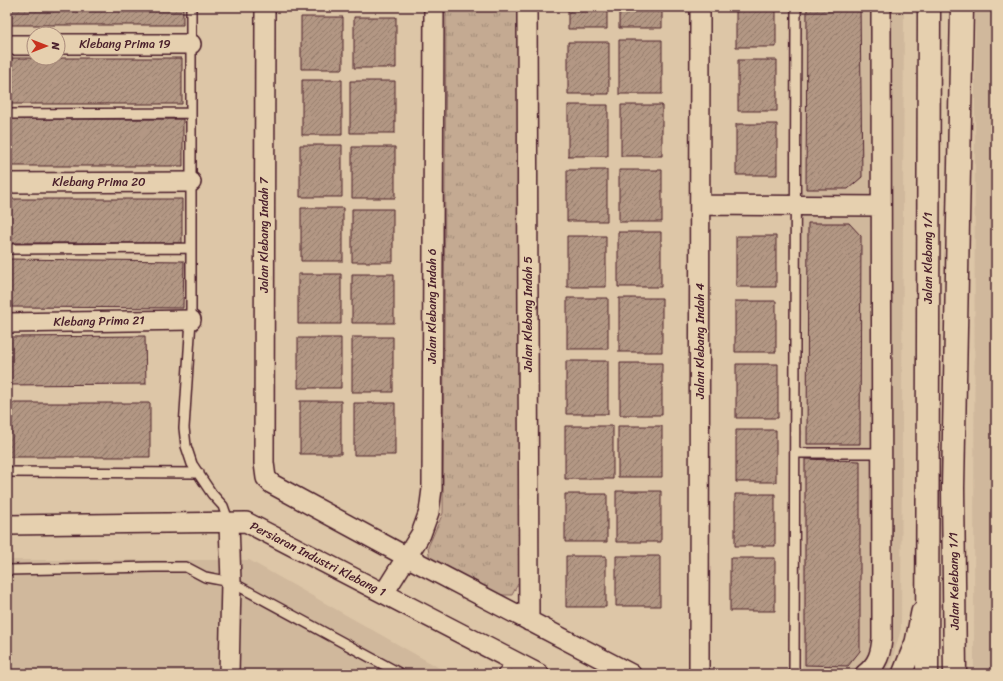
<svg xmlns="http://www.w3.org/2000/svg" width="1003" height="681" font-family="Sriracha,sans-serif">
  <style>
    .built { fill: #d0b89c }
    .park { fill: url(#park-tufts); stroke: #87645e }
    .building { fill: url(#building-hatch); stroke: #4a1f2b }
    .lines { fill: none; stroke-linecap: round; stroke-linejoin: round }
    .lane-casing { stroke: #4a1f2b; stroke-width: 12 }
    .street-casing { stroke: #4a1f2b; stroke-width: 22 }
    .secondary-casing { stroke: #4a1f2b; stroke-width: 25 }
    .lane { stroke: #e6d0af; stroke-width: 9 }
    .street { stroke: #e6d0af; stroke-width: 19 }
    .secondary { stroke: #e6d0af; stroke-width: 22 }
    .labels { text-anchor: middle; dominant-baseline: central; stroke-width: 3; stroke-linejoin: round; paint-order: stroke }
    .street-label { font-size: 12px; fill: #4a1f2b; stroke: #e6d0af }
  </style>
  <defs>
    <pattern id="park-tufts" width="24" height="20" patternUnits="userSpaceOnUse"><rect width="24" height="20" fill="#c4aa92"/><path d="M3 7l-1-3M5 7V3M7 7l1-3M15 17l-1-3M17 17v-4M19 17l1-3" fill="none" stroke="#a18a77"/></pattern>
    <pattern id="building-hatch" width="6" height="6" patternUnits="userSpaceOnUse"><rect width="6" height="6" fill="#b39784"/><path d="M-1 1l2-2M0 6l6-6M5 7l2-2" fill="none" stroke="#947b6c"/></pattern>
  </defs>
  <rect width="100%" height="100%" fill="#ddc6a7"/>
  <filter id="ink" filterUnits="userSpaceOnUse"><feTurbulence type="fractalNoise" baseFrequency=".025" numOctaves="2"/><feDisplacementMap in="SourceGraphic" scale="8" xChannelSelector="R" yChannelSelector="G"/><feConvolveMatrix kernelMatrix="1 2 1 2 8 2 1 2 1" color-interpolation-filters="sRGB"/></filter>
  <g filter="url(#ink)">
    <path class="built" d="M 802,7 L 904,7 L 901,629 L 891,664 L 880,674 L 802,674 Z
      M 975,7 L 996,7 L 996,674 L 974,674 Z
      M 7,560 L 249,560 L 450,674 L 7,674 Z"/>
    <path class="park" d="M 446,7 L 519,7 L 519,582 L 512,595 L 500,595 L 430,561 L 428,547 L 443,513 Z"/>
    <path class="building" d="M 7,7 L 183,7 L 183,25 L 7,25 Z
      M 568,7 L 607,7 L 607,29 L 568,29 Z
      M 619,7 L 662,7 L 662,28 L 619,28 Z
      M 736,7 L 776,7 L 776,47 L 736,47 Z
      M 807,7 L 860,7 L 862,177 L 848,189 L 806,189 Z
      M 301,17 L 343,17 L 343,69 L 301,69 Z
      M 354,17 L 396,17 L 396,68 L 354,68 Z
      M 619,40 L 662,40 L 662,94 L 619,94 Z
      M 568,42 L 609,42 L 609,94 L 568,94 Z
      M 7,58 L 182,58 L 182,104 L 7,104 Z
      M 738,60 L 777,60 L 777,111 L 738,111 Z
      M 302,80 L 342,80 L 342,135 L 302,135 Z
      M 350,81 L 395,81 L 395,133 L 350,133 Z
      M 568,105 L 608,105 L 608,156 L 568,156 Z
      M 621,105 L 662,105 L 662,156 L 621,156 Z
      M 7,119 L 183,119 L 183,166 L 7,166 Z
      M 736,124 L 777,124 L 777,175 L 736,175 Z
      M 300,145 L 342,145 L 342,197 L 300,197 Z
      M 352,147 L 395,147 L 395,198 L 352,198 Z
      M 567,170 L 607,170 L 607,221 L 567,221 Z
      M 619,170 L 662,170 L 662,222 L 619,222 Z
      M 7,199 L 182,199 L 182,243 L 7,243 Z
      M 301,208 L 343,208 L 343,261 L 301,261 Z
      M 352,209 L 393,209 L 393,262 L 352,262 Z
      M 808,223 L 849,223 L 861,236 L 860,444 L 807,444 Z
      M 618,232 L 661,232 L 661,287 L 618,287 Z
      M 567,236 L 606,236 L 606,287 L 567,287 Z
      M 736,236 L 776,236 L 776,287 L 736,287 Z
      M 7,259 L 184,261 L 183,308 L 7,307 Z
      M 298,274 L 341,274 L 341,324 L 298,324 Z
      M 352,274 L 394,274 L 394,323 L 352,323 Z
      M 567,298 L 608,298 L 608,349 L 567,349 Z
      M 619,298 L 662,298 L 662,352 L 619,352 Z
      M 735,301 L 776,301 L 776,352 L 735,352 Z
      M 145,336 L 146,384 L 7,385 L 7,337 Z
      M 352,337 L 393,337 L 393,392 L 352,392 Z
      M 298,338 L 341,338 L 341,388 L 298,388 Z
      M 566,361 L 608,361 L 608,414 L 566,414 Z
      M 620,363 L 662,363 L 662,415 L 620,415 Z
      M 736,364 L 778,364 L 778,418 L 736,418 Z
      M 300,401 L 341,401 L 341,454 L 300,454 Z
      M 7,403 L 150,403 L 150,457 L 7,457 Z
      M 354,403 L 395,403 L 395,455 L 354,455 Z
      M 565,426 L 613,426 L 613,479 L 565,479 Z
      M 618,426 L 662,426 L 662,477 L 618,477 Z
      M 736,430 L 776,430 L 776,482 L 736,482 Z
      M 805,459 L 860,461 L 860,651 L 848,666 L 805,665 Z
      M 616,491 L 661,491 L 661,542 L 616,542 Z
      M 565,494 L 607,494 L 607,542 L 565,542 Z
      M 735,494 L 775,494 L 775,546 L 735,546 Z
      M 566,556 L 606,556 L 606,607 L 566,607 Z
      M 616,556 L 660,556 L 660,606 L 616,606 Z
      M 730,558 L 775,558 L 775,611 L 730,611 Z"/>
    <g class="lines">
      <defs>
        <path id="lane" d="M 191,7 L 191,320 L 184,428 L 186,446 L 192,464 L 212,494 L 223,506 L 229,523
          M 7,114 L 191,113
          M 7,249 L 191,248
          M 795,453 L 882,453
          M 7,472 L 199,473
          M 7,570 L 154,567 L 186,567 L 205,577 L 231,582 L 401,674
          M 502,674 L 512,660
          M 794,674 L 796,7"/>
        <path id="street" d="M 265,7 L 264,463 L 266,478 L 272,484 L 407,557 L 631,674
          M 527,7 L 529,621
          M 58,44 L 191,44
          M 7,45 L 34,45
          M 7,183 L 191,182
          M 700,205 L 881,206
          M 7,323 L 191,320
          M 7,525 L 246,522 L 539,674
          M 384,593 L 421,534 L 429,512 L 432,489 L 434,7
          M 229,674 L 231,582 L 229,523
          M 699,674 L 700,7
          M 865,674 C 878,664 881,653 882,638 L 881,7
          M 902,674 L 915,642 L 921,612"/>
        <path id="secondary" d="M 927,674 L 929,7
          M 955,674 L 953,488 L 962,7"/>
      </defs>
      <use href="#lane" class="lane-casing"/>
      <use href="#street" class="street-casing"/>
      <use href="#secondary" class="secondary-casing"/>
      <use href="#lane" class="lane"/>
      <use href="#street" class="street"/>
      <use href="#secondary" class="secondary"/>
    </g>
  </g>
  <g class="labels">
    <g class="street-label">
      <text x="125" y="44">Klebang Prima 19</text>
      <text x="99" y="182">Klebang Prima 20</text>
      <text transform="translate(264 235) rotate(-90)">Jalan Klebang Indah 7</text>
      <text transform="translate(928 258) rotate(-90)">Jalan Klebang 1/1</text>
      <text transform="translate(432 306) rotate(-90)">Jalan Klebang Indah 6</text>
      <text transform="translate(528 314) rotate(-90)">Jalan Klebang Indah 5</text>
      <text transform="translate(99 321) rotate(-1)">Klebang Prima 21</text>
      <text transform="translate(700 341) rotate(-90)">Jalan Klebang Indah 4</text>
      <text transform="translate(318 559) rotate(27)">Persiaran Industri Klebang 1</text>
      <text transform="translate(954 581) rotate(-91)">Jalan Kelebang 1/1</text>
    </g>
  </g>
  <rect width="1003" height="681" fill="none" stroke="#e6d0af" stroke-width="24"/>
  <rect x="12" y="12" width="979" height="657" fill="none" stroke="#4a1f2b" stroke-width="1.5" filter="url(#ink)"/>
  <g transform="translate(46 46) rotate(90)"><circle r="19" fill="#e6d0af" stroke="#a8897a"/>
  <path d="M0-3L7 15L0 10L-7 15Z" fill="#c8321e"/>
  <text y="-6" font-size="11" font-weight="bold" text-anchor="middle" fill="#4a1f2b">N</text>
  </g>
</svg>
